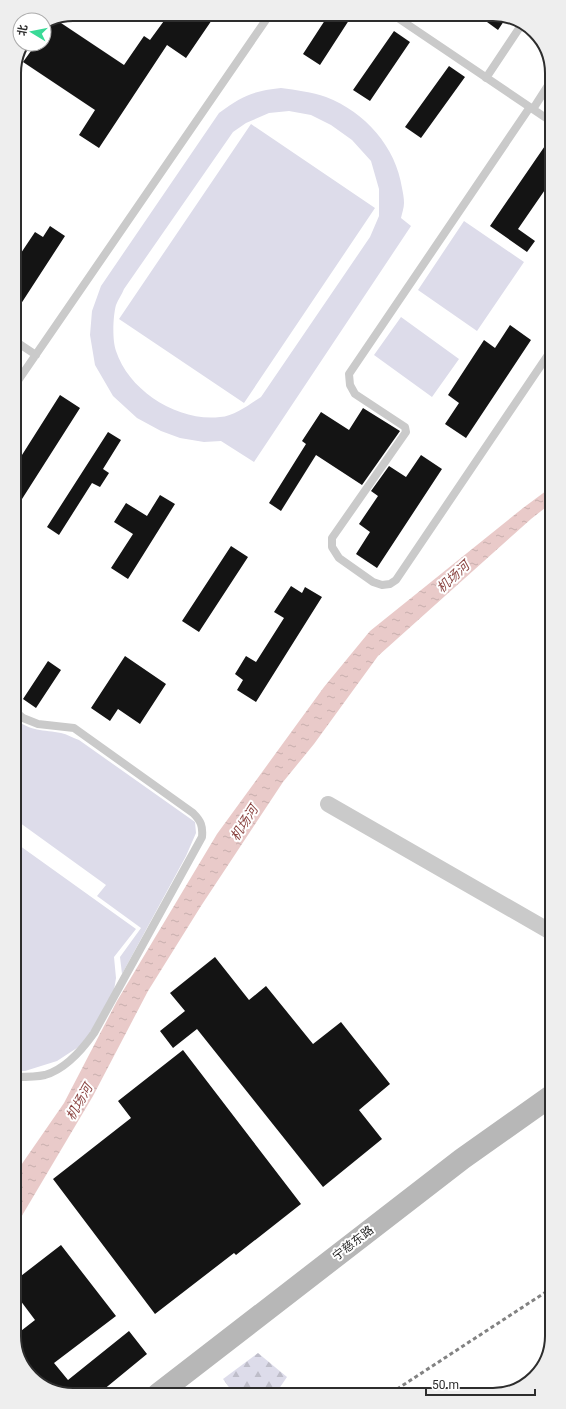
<svg xmlns="http://www.w3.org/2000/svg" width="566" height="1409" font-family="Roboto,'Noto Sans SC',sans-serif">
  <style>
    .grass { fill: #dddcea; fill-rule: evenodd }
    .forest { fill: url(#forest-firs) }
    .water { fill: url(#water-ripples) }
    .building { fill: #141414 }
    .lines { fill: none; stroke-linecap: round; stroke-linejoin: round }
    .lane { stroke: #cacaca; stroke-width: 8 }
    .street { stroke: #cacaca; stroke-width: 16 }
    .secondary { stroke: #b7b7b7; stroke-width: 22 }
    .rail { stroke: #828282; stroke-width: 3; stroke-dasharray: 4 3; stroke-linecap: butt }
    .labels { text-anchor: middle; dominant-baseline: central; stroke-width: 4; stroke-linejoin: round; paint-order: stroke }
    .street-label { font-size: 12px; fill: #2d2d2d; stroke: #fff }
    .water-label { font-size: 13px; font-style: italic; fill: #8a4441; stroke: #fff }
    .rim { fill: none; stroke: #2d2d2d; stroke-width: 2 }
  </style>
  <defs>
    <pattern id="forest-firs" width="22" height="20" patternUnits="userSpaceOnUse"><rect width="22" height="20" fill="#dddcea"/><path d="M5 1l3.5 6h-7zM16 11l3.5 6h-7z" fill="#bebdc9"/></pattern>
    <pattern id="water-ripples" width="26" height="14" patternUnits="userSpaceOnUse"><rect width="26" height="14" fill="#e9cac9"/><path d="M2 4q2-2 4 0t4 0M15 11q2-2 4 0t4 0" fill="none" stroke="#c8aead"/></pattern>
  </defs>
  <rect width="100%" height="100%" fill="#fff"/>
  <path class="grass" d="M 281,88 C 296,90 312,92 326,97 C 365,112 396,147 402,188 C 403,193 404,198 404,203 C 404,208 402,213 401,218 L 411,226 L 254,462 L 221,441 L 204,442 L 180,438 L 161,431 L 137,418 L 113,396 L 95,365 L 90,335 L 92,311 L 101,286 L 219,113 C 242,96 253,91 281,88 ZM 289,111 L 311,115 L 331,125 L 352,140 L 371,161 L 379,189 L 379,216 L 370,237 L 261,397 C 248,405 235,416 220,417 C 178,422 129,391 116,351 C 112,340 113,316 116,305 C 118,300 122,294 124,289 L 233,132 L 246,123 L 269,113 Z
    M 251,124 L 375,208 L 244,403 L 119,319 Z
    M 464,221 L 524,262 L 477,331 L 418,290 Z
    M 401,317 L 459,359 L 432,397 L 374,355 Z
    M 16,719 C 28,731 45,730 61,733 C 67,734 73,738 79,740 L 195,822 L 196,833 L 186,856 L 122,974 L 120,957 L 141,928 L 97,896 L 106,885 L 16,820 Z
    M 16,843 L 136,929 L 114,957 L 116,978 L 113,996 L 83,1044 L 57,1061 L 25,1071 L 16,1071 Z"/>
  <path class="forest" d="M 258,1353 L 287,1377 L 276,1393 L 234,1394 L 223,1379 Z"/>
  <path class="water" d="M 550,488 L 550,504 L 531,519 L 378,656 L 314,744 L 283,782 L 201,906 L 148,991 L 93,1096 L 17,1224 L 17,1171 L 64,1103 L 117,1001 L 217,834 L 324,687 L 370,631 L 523,508 Z"/>
  <path class="building" d="M 169,14 L 216,14 L 186,58 L 167,45 L 99,148 L 79,135 L 95,110 L 23,62 L 36,44 L 44,44 L 44,32 L 49,24 L 58,21 L 124,65 L 144,36 L 150,40 Z
    M 329,14 L 353,14 L 320,65 L 303,54 Z
    M 476,14 L 497,14 L 506,18 L 498,30 Z
    M 394,31 L 410,42 L 370,101 L 353,90 Z
    M 449,66 L 465,77 L 421,138 L 405,127 Z
    M 549,140 L 549,184 L 518,229 L 535,241 L 527,252 L 490,226 Z
    M 50,226 L 65,236 L 15,313 L 15,262 L 35,232 L 43,237 Z
    M 510,325 L 531,340 L 466,438 L 445,424 L 459,403 L 448,395 L 484,340 L 495,348 Z
    M 60,395 L 80,408 L 15,510 L 15,466 Z
    M 363,408 L 400,431 L 362,485 L 316,455 L 281,511 L 269,503 L 306,444 L 302,441 L 321,412 L 349,430 Z
    M 108,432 L 121,440 L 103,469 L 109,473 L 100,487 L 92,483 L 59,535 L 47,527 Z
    M 421,455 L 442,469 L 377,568 L 356,554 L 370,532 L 359,524 L 378,496 L 371,491 L 389,466 L 406,477 Z
    M 160,495 L 175,504 L 128,579 L 111,568 L 133,534 L 114,522 L 126,503 L 147,516 Z
    M 231,546 L 248,557 L 199,632 L 182,621 Z
    M 291,586 L 302,593 L 305,587 L 322,597 L 256,702 L 237,690 L 243,680 L 235,674 L 246,656 L 256,662 L 284,618 L 274,612 Z
    M 125,656 L 166,684 L 140,724 L 118,709 L 110,721 L 91,708 Z
    M 48,661 L 61,670 L 36,708 L 23,699 Z
    M 215,957 L 249,1000 L 266,986 L 313,1044 L 341,1022 L 390,1084 L 359,1110 L 382,1139 L 323,1187 L 197,1029 L 173,1048 L 160,1031 L 185,1011 L 170,993 Z
    M 183,1050 L 301,1204 L 236,1255 L 234,1253 L 155,1314 L 53,1179 L 131,1118 L 118,1101 Z
    M 61,1245 L 116,1316 L 54,1363 L 68,1380 L 129,1331 L 147,1354 L 97,1395 L 69,1395 L 37,1383 L 17,1354 L 17,1334 L 35,1320 L 17,1296 L 17,1279 Z"/>
  <g class="lines">
    <path class="lane" d="M 392,14 L 549,120
      M 486,78 L 522,24
      M 530,107 L 349,374 L 350,385 L 355,394 L 405,427 L 406,432 L 332,538 L 332,547 L 339,558 L 373,582 L 382,585 L 390,584 L 396,580 L 550,352
      M 533,109 L 549,84
      M 15,341 L 36,355
      M 15,385 L 270,14
      M 16,712 L 23,718 L 38,724 L 74,728 L 193,813 C 201,821 203,826 202,837 L 94,1033 C 82,1050 66,1069 45,1075 C 36,1077 25,1077 16,1077"/>
    <path class="street" d="M 328,804 L 551,932"/>
    <path class="secondary" d="M 158,1394 L 462,1159 L 551,1096"/>
    <path class="rail" d="M 391,1393 L 552,1288"/>
  </g>
  <g class="labels">
    <g class="street-label">
      <text transform="translate(353 1243) rotate(-38)">宁慈东路</text>
    </g>
    <g class="water-label">
      <text transform="translate(453 577) rotate(-43)">机场河</text>
      <text transform="translate(244 823) rotate(-57)">机场河</text>
      <text transform="translate(79 1102) rotate(-60)">机场河</text>
    </g>
  </g>
  <path d="M0 0H566V1409H0ZM73 21H493A52 52 0 0 1 545 73V1336A52 52 0 0 1 493 1388H73A52 52 0 0 1 21 1336V73A52 52 0 0 1 73 21Z" fill="#eee" fill-rule="evenodd"/>
  <path class="rim" d="M73 21H493A52 52 0 0 1 545 73V1336A52 52 0 0 1 493 1388H73A52 52 0 0 1 21 1336V73A52 52 0 0 1 73 21Z"/>
  <g transform="translate(32 32) rotate(280)"><circle r="19" fill="#ffffff" stroke="#ababab"/>
  <path d="M0-3L7 15L0 10L-7 15Z" fill="#3ada97"/>
  <text y="-6" font-size="11" font-weight="bold" text-anchor="middle" fill="#2d2d2d">北</text>
  </g>
  <path d="M426 1389v6h109v-6" fill="none" stroke="#2d2d2d" stroke-width="2"/>
  <text x="432" y="1389" font-size="12" fill="#2d2d2d" stroke="#ffffff" stroke-width="3" paint-order="stroke">50 m</text>
</svg>
